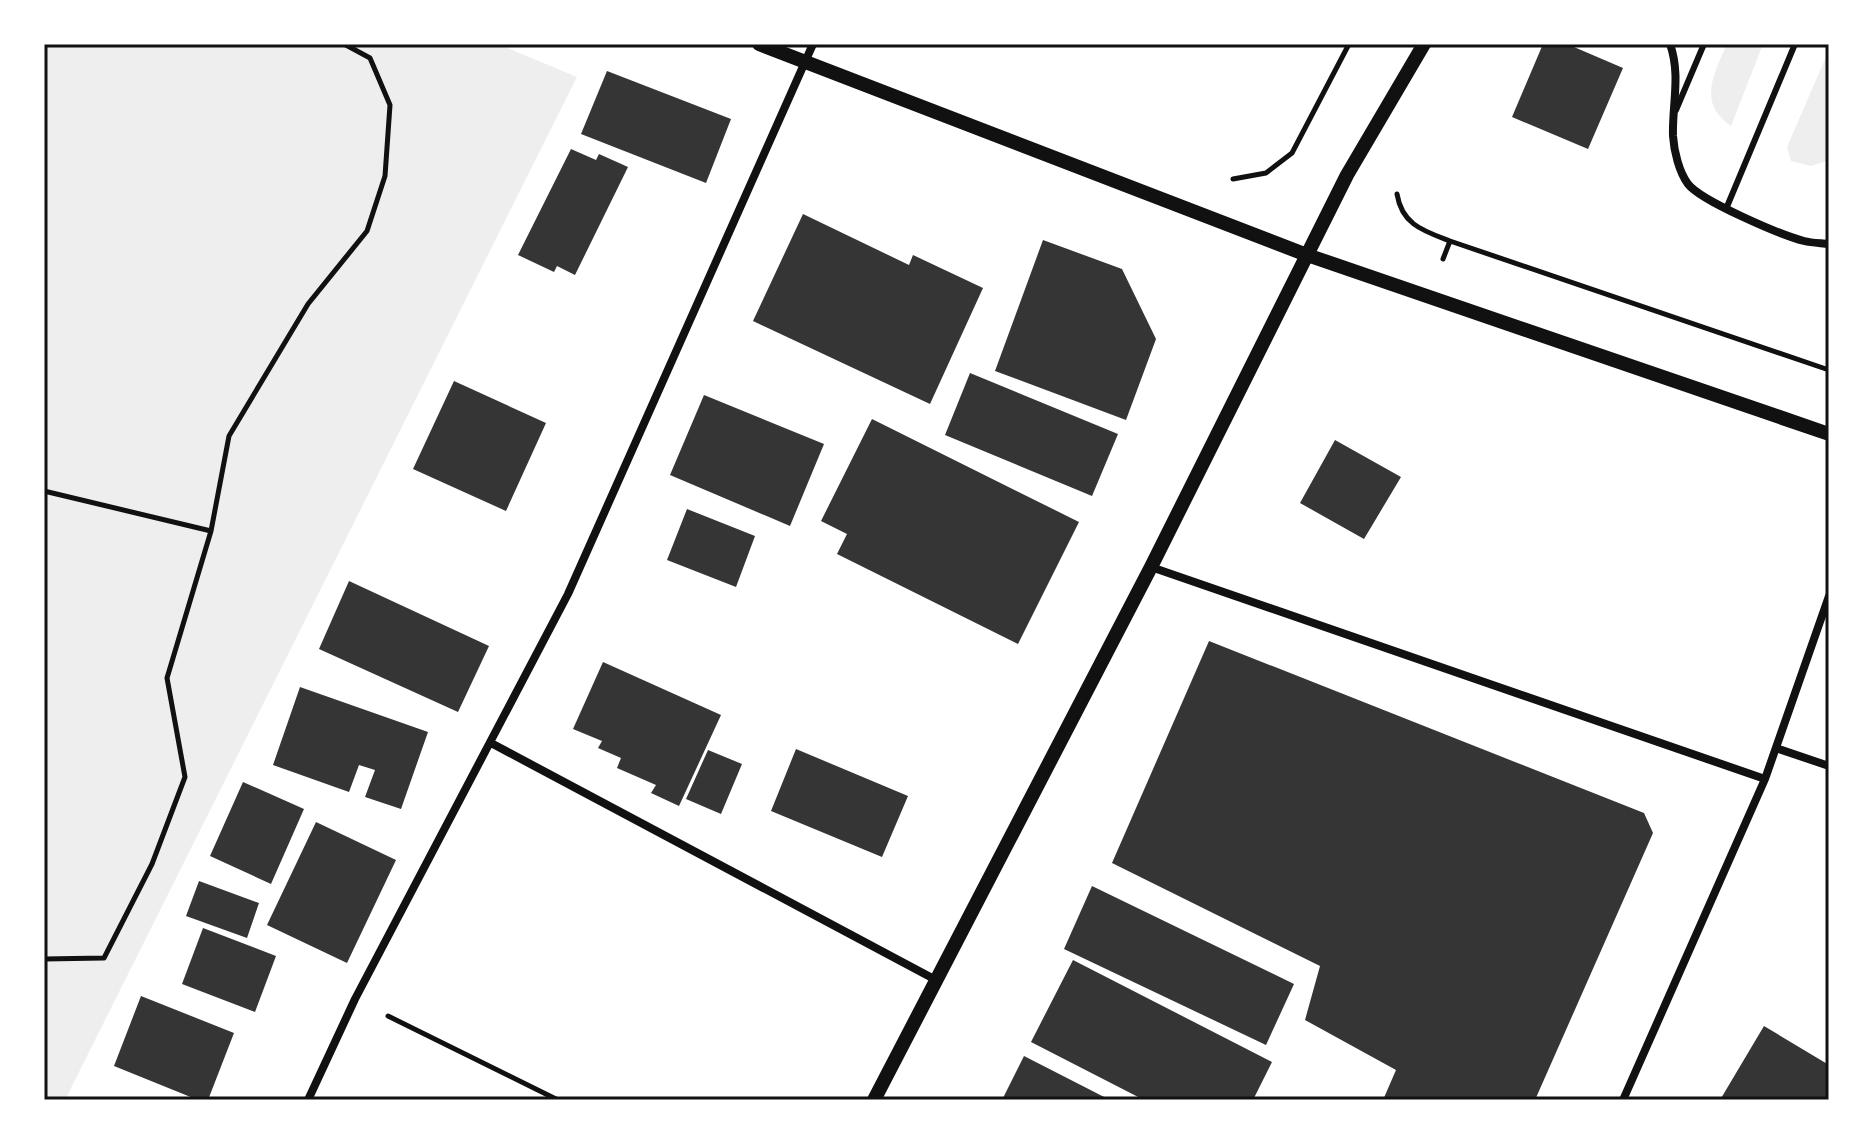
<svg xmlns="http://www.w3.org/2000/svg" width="1873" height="1144" font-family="Overpass,sans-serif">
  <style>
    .green { fill: #eee }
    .building { fill: #353535 }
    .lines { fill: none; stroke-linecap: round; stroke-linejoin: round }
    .path { stroke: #111; stroke-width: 5 }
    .service { stroke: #111; stroke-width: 6 }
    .minor { stroke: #111; stroke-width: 8 }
    .tertiary { stroke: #111; stroke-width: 14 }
    .neatline { fill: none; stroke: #111; stroke-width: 3 }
  </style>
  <rect width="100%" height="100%" fill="#fff"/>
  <path class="green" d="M 44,44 L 498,44 L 577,77 L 65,1100 L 44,1100 Z
    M 1727,44 L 1763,44 L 1731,126 C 1697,103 1714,74 1727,44 Z
    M 1829,50 L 1829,160 L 1811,166 L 1791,161 L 1787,147 Z"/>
  <path class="building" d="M 1543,44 L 1567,44 L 1623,68 L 1588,149 L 1512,117 Z
    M 607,71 L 731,119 L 706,183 L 581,134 Z
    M 571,149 L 596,160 L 599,154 L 628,167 L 575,275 L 557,266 L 554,272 L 518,255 Z
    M 803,214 L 909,265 L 913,255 L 983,288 L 930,404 L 753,321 Z
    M 1043,240 L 1122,269 L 1156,339 L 1126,420 L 995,371 Z
    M 970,373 L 1118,434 L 1092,496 L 945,435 Z
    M 454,381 L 546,423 L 506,511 L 413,469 Z
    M 704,395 L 824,444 L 790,526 L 670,475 Z
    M 872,419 L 1079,522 L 1018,644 L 837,554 L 847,534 L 821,521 Z
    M 1335,440 L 1401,477 L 1364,539 L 1300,503 Z
    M 687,509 L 755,536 L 736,587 L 667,560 Z
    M 349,581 L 489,646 L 458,712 L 319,649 Z
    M 1209,641 L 1644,813 L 1653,833 L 1535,1100 L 1383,1100 L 1396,1070 L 1305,1020 L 1320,966 L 1112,863 Z
    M 603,662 L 721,715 L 679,806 L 651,793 L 656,785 L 617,768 L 621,758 L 598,748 L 602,741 L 573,729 Z
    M 300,687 L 428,732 L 401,809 L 365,797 L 375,770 L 359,765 L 349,792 L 273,765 Z
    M 796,749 L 908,796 L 882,857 L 771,811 Z
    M 708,750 L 742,764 L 721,814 L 686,799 Z
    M 243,782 L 304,809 L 271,884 L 210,856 Z
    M 316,822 L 396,860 L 347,963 L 267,925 Z
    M 199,881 L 259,903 L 247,938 L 186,916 Z
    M 1092,886 L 1294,984 L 1266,1045 L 1064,949 Z
    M 203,928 L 276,956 L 255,1012 L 182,984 Z
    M 1073,960 L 1272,1062 L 1253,1100 L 1144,1100 L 1031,1042 Z
    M 141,996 L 234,1033 L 208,1100 L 198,1100 L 114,1066 Z
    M 1764,1026 L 1829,1065 L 1829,1100 L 1720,1100 Z
    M 1024,1056 L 1110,1100 L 1002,1100 Z"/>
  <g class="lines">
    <path class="path" d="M 1233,179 L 1266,173 L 1292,153 L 1349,44
      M 1397,194 C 1402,225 1424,231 1450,241 L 1443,259
      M 1450,241 L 1829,370
      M 44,491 L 211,531
      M 44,959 L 104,958 L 152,864 L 185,777 L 167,678 L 211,531 L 229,436 L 308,304 L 367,231 L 385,176 L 390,105 L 370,58 L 344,44
      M 388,1016 L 558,1100"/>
    <path class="service" d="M 1676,110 L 1704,44
      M 1726,209 L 1795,44"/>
    <path class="minor" d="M 1670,44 C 1681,75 1672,105 1673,136 C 1674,151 1679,172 1688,184 C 1701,201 1781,235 1804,241 C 1812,243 1821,243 1829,244
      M 1151,567 L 1765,779
      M 491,743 L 936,980
      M 1776,748 L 1829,766
      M 308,1100 L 355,999 L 568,594 L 813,44
      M 1623,1100 L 1765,779 L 1829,596"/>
    <path class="tertiary" d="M 759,44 L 1307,255 L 1829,434
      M 874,1100 L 1151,567 L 1347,175 L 1424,44"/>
  </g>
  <rect width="1873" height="1144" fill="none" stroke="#ffffff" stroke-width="92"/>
  <rect x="46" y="46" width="1781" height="1052" class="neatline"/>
</svg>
